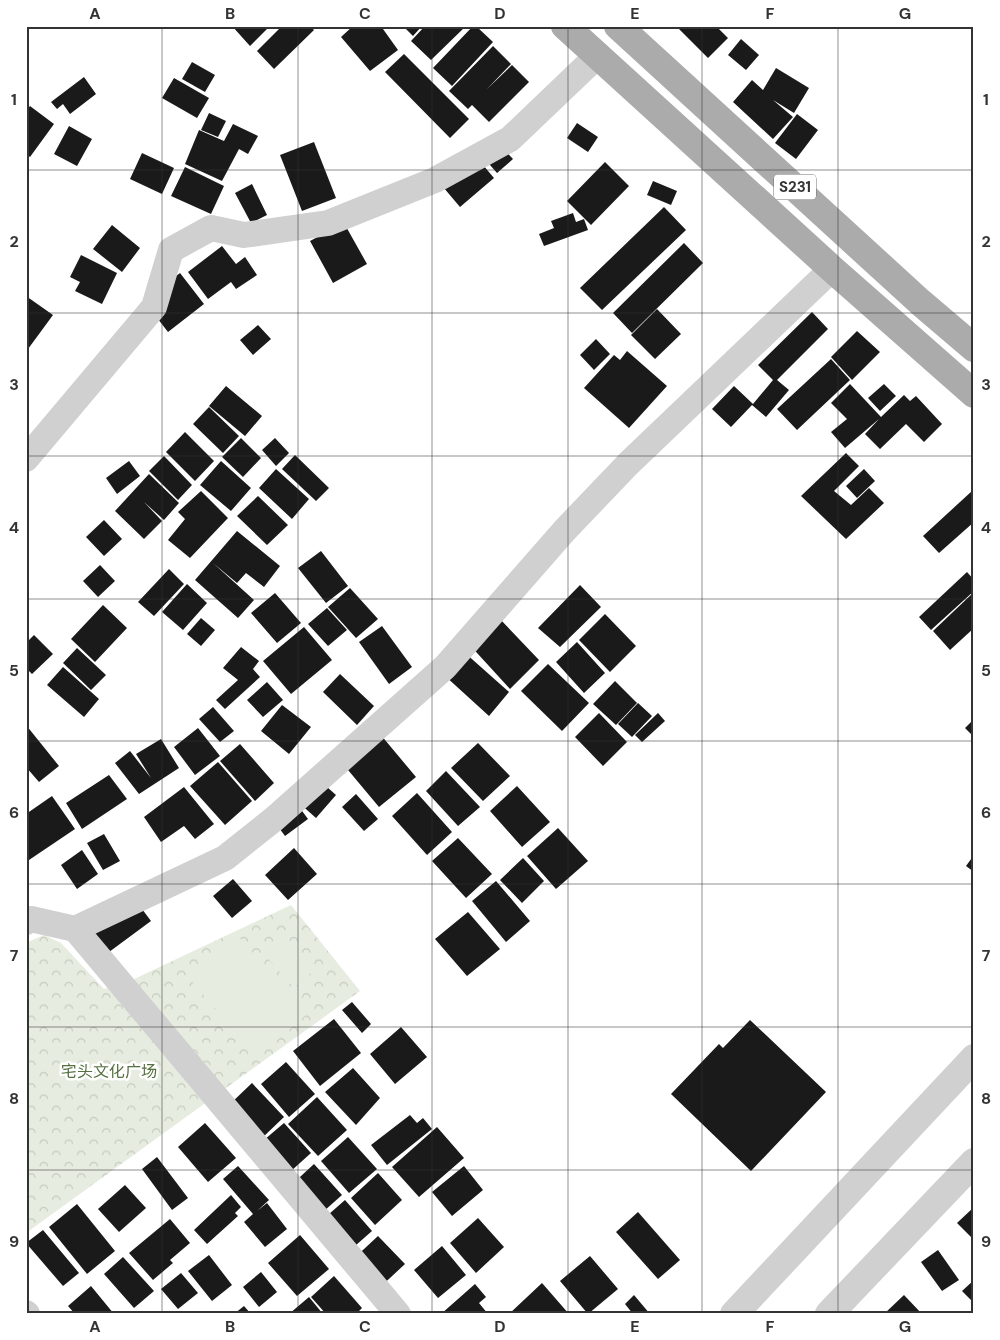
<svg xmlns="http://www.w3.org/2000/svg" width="1000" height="1340" font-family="'DM Sans','Noto Sans SC',sans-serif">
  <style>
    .park { fill: url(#park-crowns) }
    .pitch { fill: #e6ecdf }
    .building { fill: #1a1a1a }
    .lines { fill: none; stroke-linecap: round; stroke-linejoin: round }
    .minor { stroke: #d0d0d0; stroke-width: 26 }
    .tertiary { stroke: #d0d0d0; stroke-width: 28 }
    .primary { stroke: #ababab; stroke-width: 28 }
    .grid { fill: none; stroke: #333; stroke-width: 1; stroke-opacity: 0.55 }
    .labels { text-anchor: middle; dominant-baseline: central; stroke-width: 5; stroke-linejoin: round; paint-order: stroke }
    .shield { fill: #fff; stroke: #707070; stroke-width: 1 }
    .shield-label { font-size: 15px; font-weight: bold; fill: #333 }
    .park-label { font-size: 16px; fill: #56703f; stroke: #fff }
    .neatline { fill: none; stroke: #333; stroke-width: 2 }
    .grid-label { font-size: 16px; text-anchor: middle; font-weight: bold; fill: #333 }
  </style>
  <defs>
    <pattern id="park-crowns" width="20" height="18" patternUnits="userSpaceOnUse" patternTransform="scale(1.25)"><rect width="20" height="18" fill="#e6ecdf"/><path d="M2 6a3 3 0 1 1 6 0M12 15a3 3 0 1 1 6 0" fill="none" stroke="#c6cbc0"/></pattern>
  </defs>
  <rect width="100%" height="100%" fill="#fff"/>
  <path class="park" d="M 291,905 L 360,991 L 26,1233 L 26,943 L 44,935 L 61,943 L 104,989 L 132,980 Z"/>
  <path class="pitch" d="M 284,934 L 315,969 L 294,988 L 263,953 Z
    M 237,935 L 307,1014 L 258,1057 L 188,977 Z"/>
  <path class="building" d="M 232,26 L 270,26 L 250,46 Z
    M 282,26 L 310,26 L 314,30 L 274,69 L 257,51 Z
    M 353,26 L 386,26 L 383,29 L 398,50 L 370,71 L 341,37 Z
    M 403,26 L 422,26 L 413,36 Z
    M 425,26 L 466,26 L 431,60 L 411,41 Z
    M 473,26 L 476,26 L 493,42 L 452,86 L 433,68 Z
    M 676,26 L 716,26 L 728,38 L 708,58 Z
    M 741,39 L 759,55 L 746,70 L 728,55 Z
    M 493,46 L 511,64 L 487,89 L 512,65 L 529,82 L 489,122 L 472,105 L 468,109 L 449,91 Z
    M 404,54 L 469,119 L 450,138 L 385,72 Z
    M 192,62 L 215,75 L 205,92 L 182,79 Z
    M 776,68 L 809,88 L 794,113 L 773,100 L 793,117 L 773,139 L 733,102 L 752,80 L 763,90 Z
    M 84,77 L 96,94 L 70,114 L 63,104 L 57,109 L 51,102 Z
    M 174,78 L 209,98 L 197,118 L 162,98 Z
    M 30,106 L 54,124 L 30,157 L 26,154 L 26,111 Z
    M 209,113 L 226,121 L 218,137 L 201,130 Z
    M 797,114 L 818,130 L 796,159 L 775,143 Z
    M 577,123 L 598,137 L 588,152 L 567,138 Z
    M 233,124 L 258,136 L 248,154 L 239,149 L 222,181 L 185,164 L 199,130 L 224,141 Z
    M 69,126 L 92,139 L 77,166 L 54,154 Z
    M 314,142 L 336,198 L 302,211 L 280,155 Z
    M 499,144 L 513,159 L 497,173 L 483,157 Z
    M 472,152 L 494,178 L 460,207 L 438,181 Z
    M 142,153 L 174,168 L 162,194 L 130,179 Z
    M 605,162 L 629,186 L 591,225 L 567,201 Z
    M 185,167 L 224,186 L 211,214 L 171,196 Z
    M 653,181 L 677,191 L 671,205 L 647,195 Z
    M 252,184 L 267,215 L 251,223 L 235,193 Z
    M 664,207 L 686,230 L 602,310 L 580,288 Z
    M 573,213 L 576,222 L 584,219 L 588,230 L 544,246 L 539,234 L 554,228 L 551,221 Z
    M 344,223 L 367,264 L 333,283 L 310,241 Z
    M 112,225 L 140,248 L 122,272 L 93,249 Z
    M 684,243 L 703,263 L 632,333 L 613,313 Z
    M 222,246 L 236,264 L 245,257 L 257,275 L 236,289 L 231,282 L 208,299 L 188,272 Z
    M 81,255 L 117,273 L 102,304 L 75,291 L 80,282 L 70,277 Z
    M 180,273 L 204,304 L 168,332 L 144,301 Z
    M 26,296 L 53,315 L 28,349 L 26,348 Z
    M 657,309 L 681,334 L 655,359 L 631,335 Z
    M 812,312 L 828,329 L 777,380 L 789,390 L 766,417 L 752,405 L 731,427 L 712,409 L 734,386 L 753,404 L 773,380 L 758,365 Z
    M 258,325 L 271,339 L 253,355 L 240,340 Z
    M 857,331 L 880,352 L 852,380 L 831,357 Z
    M 596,339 L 610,354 L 594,370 L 580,355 Z
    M 627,351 L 667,386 L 629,428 L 584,388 L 614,355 L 620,360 Z
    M 831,359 L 850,380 L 797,430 L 777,409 Z
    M 850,384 L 881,417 L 904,395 L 910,401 L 916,396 L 942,424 L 924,442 L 906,424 L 880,449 L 865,434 L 879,419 L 845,448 L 831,432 L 847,419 L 831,403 Z
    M 884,384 L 896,396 L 880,411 L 868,398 Z
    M 226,386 L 262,416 L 245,436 L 209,406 Z
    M 209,407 L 239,436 L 223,453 L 193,424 Z
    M 185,432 L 214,461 L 195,481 L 166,452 Z
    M 241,438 L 261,458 L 243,477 L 222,457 Z
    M 275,438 L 289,453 L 276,466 L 262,450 Z
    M 846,453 L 859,466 L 834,491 L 851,505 L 869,488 L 884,503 L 846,539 L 801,496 Z
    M 295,455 L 329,488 L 316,501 L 282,469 Z
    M 164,456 L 192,485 L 178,500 L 149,471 Z
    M 129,461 L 140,476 L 117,494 L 106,478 Z
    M 221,461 L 251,488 L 231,511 L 200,485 Z
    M 276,469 L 309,499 L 292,519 L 259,488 Z
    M 864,469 L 875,481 L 857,498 L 846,486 Z
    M 149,474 L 179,503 L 164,520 L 144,502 L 162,521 L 144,539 L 115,511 Z
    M 201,491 L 228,518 L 190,558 L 168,540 L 185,519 L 178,512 Z
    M 972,491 L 974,522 L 939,553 L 923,536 Z
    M 258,496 L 288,525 L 267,545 L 237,516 Z
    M 104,520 L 122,539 L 104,556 L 86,537 Z
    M 237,531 L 280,566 L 264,587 L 246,573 L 237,583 L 213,563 L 254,600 L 238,618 L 195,580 Z
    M 321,551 L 348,586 L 326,603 L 298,568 Z
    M 100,565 L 115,581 L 98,597 L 83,581 Z
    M 169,569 L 184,584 L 154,616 L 138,602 Z
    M 967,572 L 974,580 L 974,591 L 931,630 L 919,617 Z
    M 187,584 L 207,603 L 183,630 L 162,612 Z
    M 580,585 L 601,607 L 560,647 L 538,628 Z
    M 350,588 L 378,619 L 356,638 L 328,607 Z
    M 974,592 L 974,628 L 950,650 L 933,631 Z
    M 275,593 L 301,623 L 277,643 L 251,613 Z
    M 103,605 L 127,628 L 95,662 L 71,639 Z
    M 327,608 L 347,630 L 328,646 L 308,624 Z
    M 605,614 L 636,646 L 610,672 L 579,640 Z
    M 201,618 L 215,630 L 201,646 L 187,634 Z
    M 499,618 L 539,660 L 510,689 L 467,642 Z
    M 382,626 L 412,667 L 389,684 L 359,642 Z
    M 304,627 L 332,660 L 291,694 L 263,661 Z
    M 34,635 L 53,654 L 32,674 L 26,668 L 26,643 Z
    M 577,642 L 605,673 L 584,693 L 556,662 Z
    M 241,647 L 259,661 L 253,669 L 260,677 L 225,709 L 216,700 L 238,680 L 223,668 Z
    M 77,648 L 106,675 L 91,690 L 63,663 Z
    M 464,652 L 509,692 L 489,716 L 444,675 Z
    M 548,664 L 589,703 L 562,731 L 521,691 Z
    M 63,667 L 99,699 L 84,717 L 47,685 Z
    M 340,674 L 374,706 L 357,725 L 323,692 Z
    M 615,681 L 637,703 L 616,725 L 593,704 Z
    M 267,682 L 283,700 L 263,717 L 247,700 Z
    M 638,703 L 652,716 L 632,737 L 618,724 Z
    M 282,705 L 311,727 L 289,754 L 261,731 Z
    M 213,707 L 234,731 L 220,742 L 199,719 Z
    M 599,713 L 627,742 L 603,766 L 575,737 Z
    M 658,713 L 665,721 L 642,742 L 635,735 Z
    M 974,719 L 974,737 L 965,728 Z
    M 26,725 L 59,766 L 39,782 L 26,767 Z
    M 198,728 L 220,756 L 195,775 L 174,747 Z
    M 375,728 L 416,777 L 379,807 L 338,758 Z
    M 161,739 L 179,768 L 139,794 L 115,763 L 130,751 L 151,778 L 136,754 Z
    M 478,743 L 510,776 L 483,801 L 451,768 Z
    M 240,744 L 274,783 L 255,801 L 220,761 Z
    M 218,762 L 252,801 L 225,825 L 190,786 Z
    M 446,771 L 480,807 L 458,826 L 426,791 Z
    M 109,775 L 127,799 L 82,829 L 66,803 Z
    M 318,779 L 336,795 L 316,818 L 298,802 Z
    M 517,786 L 550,822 L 522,847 L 490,811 Z
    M 184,787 L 214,824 L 195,839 L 184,826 L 161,842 L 144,817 Z
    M 417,793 L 452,832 L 427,855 L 392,816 Z
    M 356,794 L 378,819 L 364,831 L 342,807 Z
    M 52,796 L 75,829 L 29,860 L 26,856 L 26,814 Z
    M 294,800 L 308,819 L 285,836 L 271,817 Z
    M 558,828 L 588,861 L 556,889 L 527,856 Z
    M 104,834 L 120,861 L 103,870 L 87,843 Z
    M 458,838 L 492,874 L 466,898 L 432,861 Z
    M 294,848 L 317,874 L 288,900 L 265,875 Z
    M 82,850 L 98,874 L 77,889 L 61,865 Z
    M 974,855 L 974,872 L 966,866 Z
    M 523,858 L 544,881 L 522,903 L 500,880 Z
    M 233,879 L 252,901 L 232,918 L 213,896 Z
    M 496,881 L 530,921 L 506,942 L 472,901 Z
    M 133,897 L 151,921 L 105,955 L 87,931 Z
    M 468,912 L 500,949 L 467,976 L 435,939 Z
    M 352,1002 L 371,1024 L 362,1033 L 342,1010 Z
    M 334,1019 L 361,1053 L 320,1086 L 293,1051 Z
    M 750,1020 L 826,1092 L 751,1171 L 671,1094 L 719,1044 L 723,1048 Z
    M 401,1027 L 427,1057 L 395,1084 L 370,1054 Z
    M 286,1062 L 315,1094 L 289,1117 L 261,1084 Z
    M 353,1068 L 380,1098 L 356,1125 L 325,1092 Z
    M 252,1083 L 284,1117 L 261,1139 L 229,1105 Z
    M 317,1097 L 347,1130 L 318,1156 L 288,1124 Z
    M 410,1115 L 417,1123 L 423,1118 L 432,1129 L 387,1165 L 371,1145 Z
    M 205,1123 L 236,1158 L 208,1182 L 178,1147 Z
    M 284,1123 L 311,1153 L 291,1171 L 264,1140 Z
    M 437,1127 L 464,1158 L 419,1197 L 392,1167 Z
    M 348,1137 L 377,1169 L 349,1193 L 321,1161 Z
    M 157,1157 L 188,1198 L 172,1210 L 142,1169 Z
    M 314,1164 L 342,1195 L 315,1219 L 287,1189 Z
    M 238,1166 L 269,1200 L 257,1211 L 267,1203 L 287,1229 L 265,1247 L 244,1222 L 253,1214 L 223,1179 Z
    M 464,1166 L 483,1190 L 452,1216 L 432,1192 Z
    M 378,1173 L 402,1200 L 375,1225 L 351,1198 Z
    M 125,1185 L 146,1208 L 119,1232 L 98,1209 Z
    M 231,1195 L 241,1207 L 235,1213 L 238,1216 L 207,1244 L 194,1230 Z
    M 345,1200 L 372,1231 L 347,1253 L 320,1222 Z
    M 77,1204 L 115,1251 L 87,1274 L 49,1227 Z
    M 974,1207 L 974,1240 L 957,1223 Z
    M 638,1212 L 680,1260 L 658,1279 L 616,1232 Z
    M 478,1218 L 504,1247 L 476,1273 L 450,1243 Z
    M 170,1219 L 190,1243 L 170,1260 L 173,1263 L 153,1280 L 129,1253 Z
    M 43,1230 L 79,1273 L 63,1286 L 26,1243 Z
    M 300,1235 L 329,1269 L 297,1296 L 268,1263 Z
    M 378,1236 L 405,1264 L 376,1291 L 349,1263 Z
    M 442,1246 L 466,1275 L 438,1298 L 414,1270 Z
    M 938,1250 L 959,1280 L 942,1291 L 921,1262 Z
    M 209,1255 L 232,1285 L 212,1301 L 188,1271 Z
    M 590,1256 L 618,1289 L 588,1314 L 560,1281 Z
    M 123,1257 L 154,1291 L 134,1308 L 104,1274 Z
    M 261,1272 L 277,1292 L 259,1307 L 243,1287 Z
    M 181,1273 L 198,1293 L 178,1309 L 161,1289 Z
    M 334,1276 L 362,1308 L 356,1314 L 326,1314 L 311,1297 Z
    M 974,1280 L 974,1303 L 962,1291 Z
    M 542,1283 L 569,1314 L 509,1314 Z
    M 475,1284 L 486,1297 L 479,1303 L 488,1314 L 441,1314 Z
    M 91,1286 L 114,1314 L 75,1314 L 68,1306 Z
    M 634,1295 L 650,1314 L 633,1314 L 625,1304 Z
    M 904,1295 L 922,1314 L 884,1314 Z
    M 309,1297 L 323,1314 L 289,1314 Z
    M 244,1306 L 251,1314 L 234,1314 Z"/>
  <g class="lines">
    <path class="minor" d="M 26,459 L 154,307 L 171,250 L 211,228 L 244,235 L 328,223 L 435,180 L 510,139 L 598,55
      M 26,922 L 31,919 L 75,929 L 225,858 L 274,819 L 445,667 L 564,531 L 628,464 L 832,269
      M 75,929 L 398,1314
      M 26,1313 L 27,1314"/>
    <path class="tertiary" d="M 734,1314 L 974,1058
      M 829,1314 L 974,1162"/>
    <path class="primary" d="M 565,26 L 832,269 L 974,394
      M 618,26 L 920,302 L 974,348"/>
  </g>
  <path class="grid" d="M 162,26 L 162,1314M 298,26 L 298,1314M 432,26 L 432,1314M 568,26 L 568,1314M 702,26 L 702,1314M 838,26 L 838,1314M 26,170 L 974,170M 26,313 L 974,313M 26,456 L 974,456M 26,599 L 974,599M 26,741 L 974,741M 26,884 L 974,884M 26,1027 L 974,1027M 26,1170 L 974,1170"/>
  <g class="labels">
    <rect class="shield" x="774" y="174.5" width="42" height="25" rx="4"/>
    <g class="shield-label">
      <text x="795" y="187">S231</text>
    </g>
    <g class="park-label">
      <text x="109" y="1071">宅头文化广场</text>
    </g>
  </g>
  <rect width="1000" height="1340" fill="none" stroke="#ffffff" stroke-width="55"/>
  <rect x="28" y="28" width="944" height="1284" class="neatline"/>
  <g class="grid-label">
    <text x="95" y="19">A</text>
    <text x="230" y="19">B</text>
    <text x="365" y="19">C</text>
    <text x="500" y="19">D</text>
    <text x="635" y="19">E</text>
    <text x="770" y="19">F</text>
    <text x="905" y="19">G</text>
    <text x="14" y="105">1</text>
    <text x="986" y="105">1</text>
    <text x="14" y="247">2</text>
    <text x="986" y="247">2</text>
    <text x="14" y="390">3</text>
    <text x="986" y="390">3</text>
    <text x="14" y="533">4</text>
    <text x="986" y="533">4</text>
    <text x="14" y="676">5</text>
    <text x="986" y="676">5</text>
    <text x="14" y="818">6</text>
    <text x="986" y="818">6</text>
    <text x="14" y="961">7</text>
    <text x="986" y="961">7</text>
    <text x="14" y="1104">8</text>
    <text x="986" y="1104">8</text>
    <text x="14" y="1247">9</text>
    <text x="986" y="1247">9</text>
    <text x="95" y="1332">A</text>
    <text x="230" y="1332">B</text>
    <text x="365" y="1332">C</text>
    <text x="500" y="1332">D</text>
    <text x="635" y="1332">E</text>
    <text x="770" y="1332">F</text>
    <text x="905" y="1332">G</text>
  </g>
</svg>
